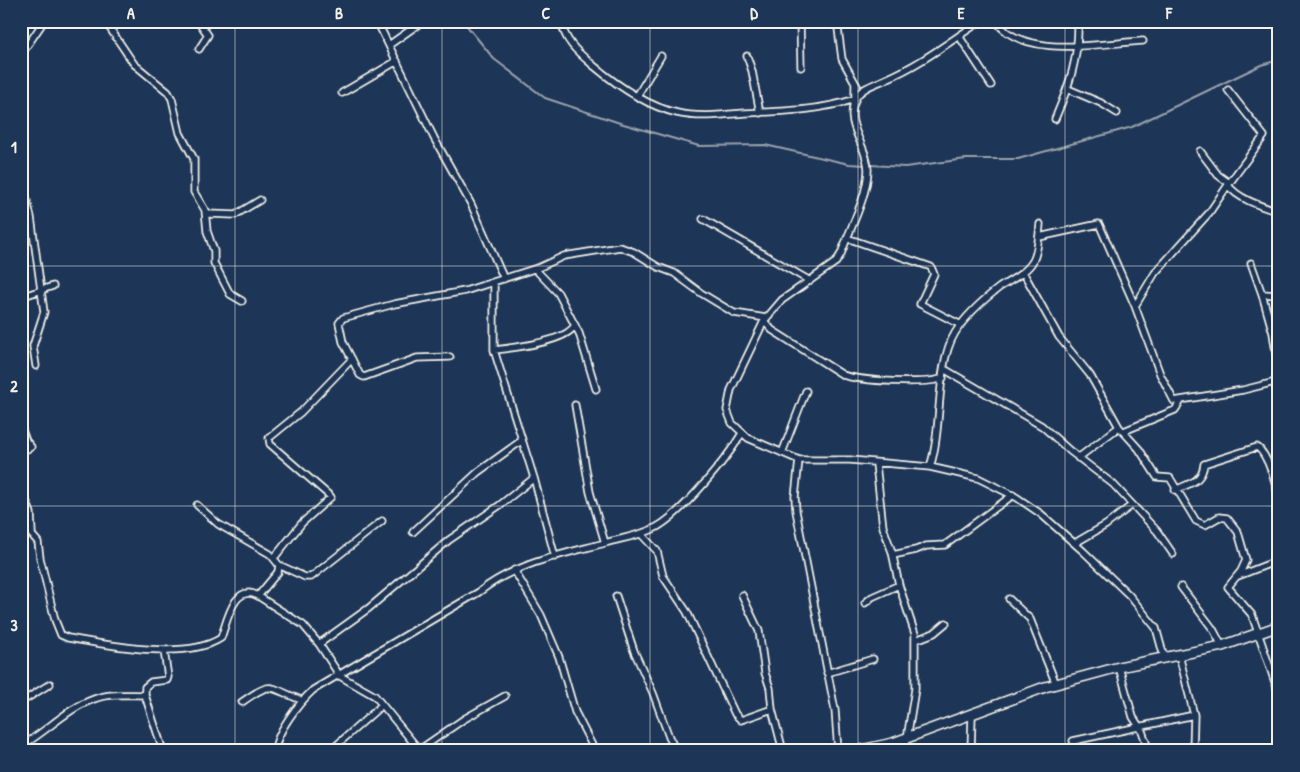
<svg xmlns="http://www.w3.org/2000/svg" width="1300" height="772" font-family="'Patrick Hand',sans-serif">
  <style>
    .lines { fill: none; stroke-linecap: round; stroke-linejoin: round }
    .stream { stroke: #9aa2ab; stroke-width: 2 }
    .street-casing { stroke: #f4f1e8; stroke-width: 9 }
    .secondary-casing { stroke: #f4f1e8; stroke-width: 12 }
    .street { stroke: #1d3557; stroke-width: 5.5 }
    .secondary { stroke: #1d3557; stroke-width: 9 }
    .grid { fill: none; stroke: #f4f1e8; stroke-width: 1; stroke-opacity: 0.55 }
    .neatline { fill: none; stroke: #f4f1e8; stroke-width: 2 }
    .grid-label { font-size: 16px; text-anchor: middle; font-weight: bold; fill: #f4f1e8 }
  </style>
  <rect width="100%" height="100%" fill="#1d3557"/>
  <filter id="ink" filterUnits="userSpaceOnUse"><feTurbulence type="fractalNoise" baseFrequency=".02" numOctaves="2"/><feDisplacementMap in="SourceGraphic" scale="10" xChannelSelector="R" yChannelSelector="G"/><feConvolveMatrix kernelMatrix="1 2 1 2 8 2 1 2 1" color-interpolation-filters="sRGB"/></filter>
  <g filter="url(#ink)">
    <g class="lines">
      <path class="stream" d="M 463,21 L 494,59 L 545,98 L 620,123 L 699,146 L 765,145 L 849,164 L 865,165
        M 870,165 L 905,167 L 966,159 L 1018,159 L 1132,127 L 1261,65 L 1279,60"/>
      <defs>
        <path id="street" d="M 105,21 L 134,64 L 168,92 L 172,99 L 180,133 L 194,159 L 194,192 L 205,210 L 209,214 L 235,215 L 260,200
          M 198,21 L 208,35 L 199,49
          M 377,21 L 434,138 L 471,204 L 504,279
          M 562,21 C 563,41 580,54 594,66 C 618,86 647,106 677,113 C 699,118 723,115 745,113 C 782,111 819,111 855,99 L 855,85
          M 800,21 L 801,67
          M 837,21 L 842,59 L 857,86
          M 981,21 C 949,42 921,64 886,79 C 876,84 859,88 855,100 C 844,125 868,146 868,170 C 867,198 850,228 841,254 L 836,262 L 782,300 L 764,321 L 731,390 L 727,410 L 732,423 L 748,438 L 799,460 L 850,460 L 930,467 L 978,478 L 1016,497 L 1041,514 L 1083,551 L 1129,595 L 1156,628 L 1164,657
          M 996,21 C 1023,60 1102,43 1143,41
          M 959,36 L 991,85
          M 389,45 L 423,21
          M 21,55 L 44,21
          M 747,56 L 752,71 L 760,113
          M 1068,89 L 1101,103 L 1117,113
          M 1228,90 L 1264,136 L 1228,185 C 1237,199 1264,207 1279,212
          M 342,93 L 397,61
          M 637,96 L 661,56
          M 1055,119 C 1069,86 1079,58 1078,21
          M 1200,151 L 1218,175 L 1229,183
          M 21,177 L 31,217 L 44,312 L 33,346 L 36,366
          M 205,210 L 207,231 L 214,251 L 214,263 L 230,294 L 242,301
          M 703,219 L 810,281
          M 1039,237 L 1099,224 L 1135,306 L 1160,374 L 1174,401 L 1243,390 L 1279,381
          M 847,238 L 931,267 L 934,274 L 920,304 L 961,325
          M 1251,263 L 1262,294
          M 535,269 L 558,293 L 579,333 L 596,389
          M 1023,272 L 1059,337 L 1090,375 L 1119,427 L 1139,449 L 1157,477 L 1170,478 L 1196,521 L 1205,525 L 1219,517 L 1227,518 L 1238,532 L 1246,560 L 1241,571 L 1228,587 L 1252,615 L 1279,694
          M 494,282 L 494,350 L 534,478 L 555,557
          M 1279,295 L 1262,294 L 1273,333 L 1279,373
          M 21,297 L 53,286
          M 1135,306 L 1155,273 L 1209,213 L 1228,185
          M 764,321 L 772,330 L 843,375 C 860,381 927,385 943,378
          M 494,350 C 512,348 567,342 575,325
          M 450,357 L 417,358 L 364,377 L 360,375 L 343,342 L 339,323 L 343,318 L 394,304 L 465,291 L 540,267 L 564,256 L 620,247 L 634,252 L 658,267 L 674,273 L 701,293 L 734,313 L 766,318
          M 944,369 L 1042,426 L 1070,451 L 1113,484 L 1157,531 L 1173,554
          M 575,405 L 590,492 L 605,543 C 622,538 641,536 657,527 C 682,513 727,459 742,433
          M 21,427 L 26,441 L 31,447 L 21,452
          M 1124,431 L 1175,410 L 1181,401
          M 782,453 L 806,391
          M 1078,458 L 1119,427
          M 799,460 L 795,497 L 796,511 L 835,710 L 838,751
          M 876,464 L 883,527 L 892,552 L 899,585 L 915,634 L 915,689 L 905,751
          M 930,467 C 943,428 935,366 955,333 C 966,315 983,300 1000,287 C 1011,280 1026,273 1033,261 C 1038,252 1039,235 1040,224
          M 21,488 L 31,513 L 32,533
          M 1175,490 C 1190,483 1202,482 1204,464 L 1257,447 C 1268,454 1277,487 1279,500
          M 197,505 L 218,524 L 270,554 L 279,565 L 278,572 L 258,596 L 303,625 L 319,644 L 340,676 L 375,696 L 420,751
          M 21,528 L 26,528 L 38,542 L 40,558 L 55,620 L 61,635 L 68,638 C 108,645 186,661 221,638 C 227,622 234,582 258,596
          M 413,532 L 478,472 L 521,441
          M 641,534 L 657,551 L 663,576 L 687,612 L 735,714 L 741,720 L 772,709
          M 1075,543 L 1106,525 L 1132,505
          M 893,555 L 916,550 L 926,546 L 945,545 L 1013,495
          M 274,558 L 302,523 L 331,497 L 270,444 L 269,438 L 301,412 L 352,359
          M 279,565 L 305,577 L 311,577 L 382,521
          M 514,570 L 541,615 L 559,657 L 575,712 L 595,751
          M 1238,576 L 1279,560
          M 1181,587 L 1213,629 L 1222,646
          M 742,595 L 759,631 L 765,673 L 770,688 L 772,709 L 783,751
          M 616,596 L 634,651 L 653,693 L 669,737 L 676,751
          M 1009,599 L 1030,619 L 1056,684
          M 865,603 L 872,597 L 899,585
          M 916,640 L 934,633 L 946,623
          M 319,644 L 369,608 L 449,540 L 500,505 L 534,478
          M 1179,655 L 1194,715 L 1193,751
          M 1119,667 L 1133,717 L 1142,731 L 1149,751
          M 827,673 L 873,659
          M 21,702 L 50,684
          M 242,702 C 273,680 268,687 301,700
          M 1073,741 L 1194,715
          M 21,746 C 46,732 66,709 94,699 C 109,693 128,695 145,695
          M 21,750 L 22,751
          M 419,750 L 464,719 L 505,696
          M 163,751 L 145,695 L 145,687 L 151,682 L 167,680 L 168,677 L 164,651
          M 275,751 C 276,732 299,703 313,690 L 479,592 C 516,563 560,555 605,543
          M 330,751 L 382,705
          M 971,751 L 972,715"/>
        <path id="secondary" d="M 856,751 L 893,743 L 1045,687 L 1119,667 L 1222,646 L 1279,626"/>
      </defs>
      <use href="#street" class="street-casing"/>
      <use href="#secondary" class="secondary-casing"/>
      <use href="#street" class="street"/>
      <use href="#secondary" class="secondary"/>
    </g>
  </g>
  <path class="grid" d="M 235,21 L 235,751M 442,21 L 442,751M 650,21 L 650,751M 858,21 L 858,751M 1065,21 L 1065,751M 21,266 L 1279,266M 21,506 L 1279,506"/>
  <rect width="1300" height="772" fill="none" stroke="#1d3557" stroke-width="55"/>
  <rect x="28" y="28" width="1244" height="716" class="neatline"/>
  <g class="grid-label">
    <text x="131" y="19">A</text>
    <text x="339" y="19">B</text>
    <text x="546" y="19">C</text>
    <text x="754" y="19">D</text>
    <text x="961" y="19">E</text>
    <text x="1169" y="19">F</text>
    <text x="14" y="153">1</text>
    <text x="14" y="392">2</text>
    <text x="14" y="631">3</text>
  </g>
</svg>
